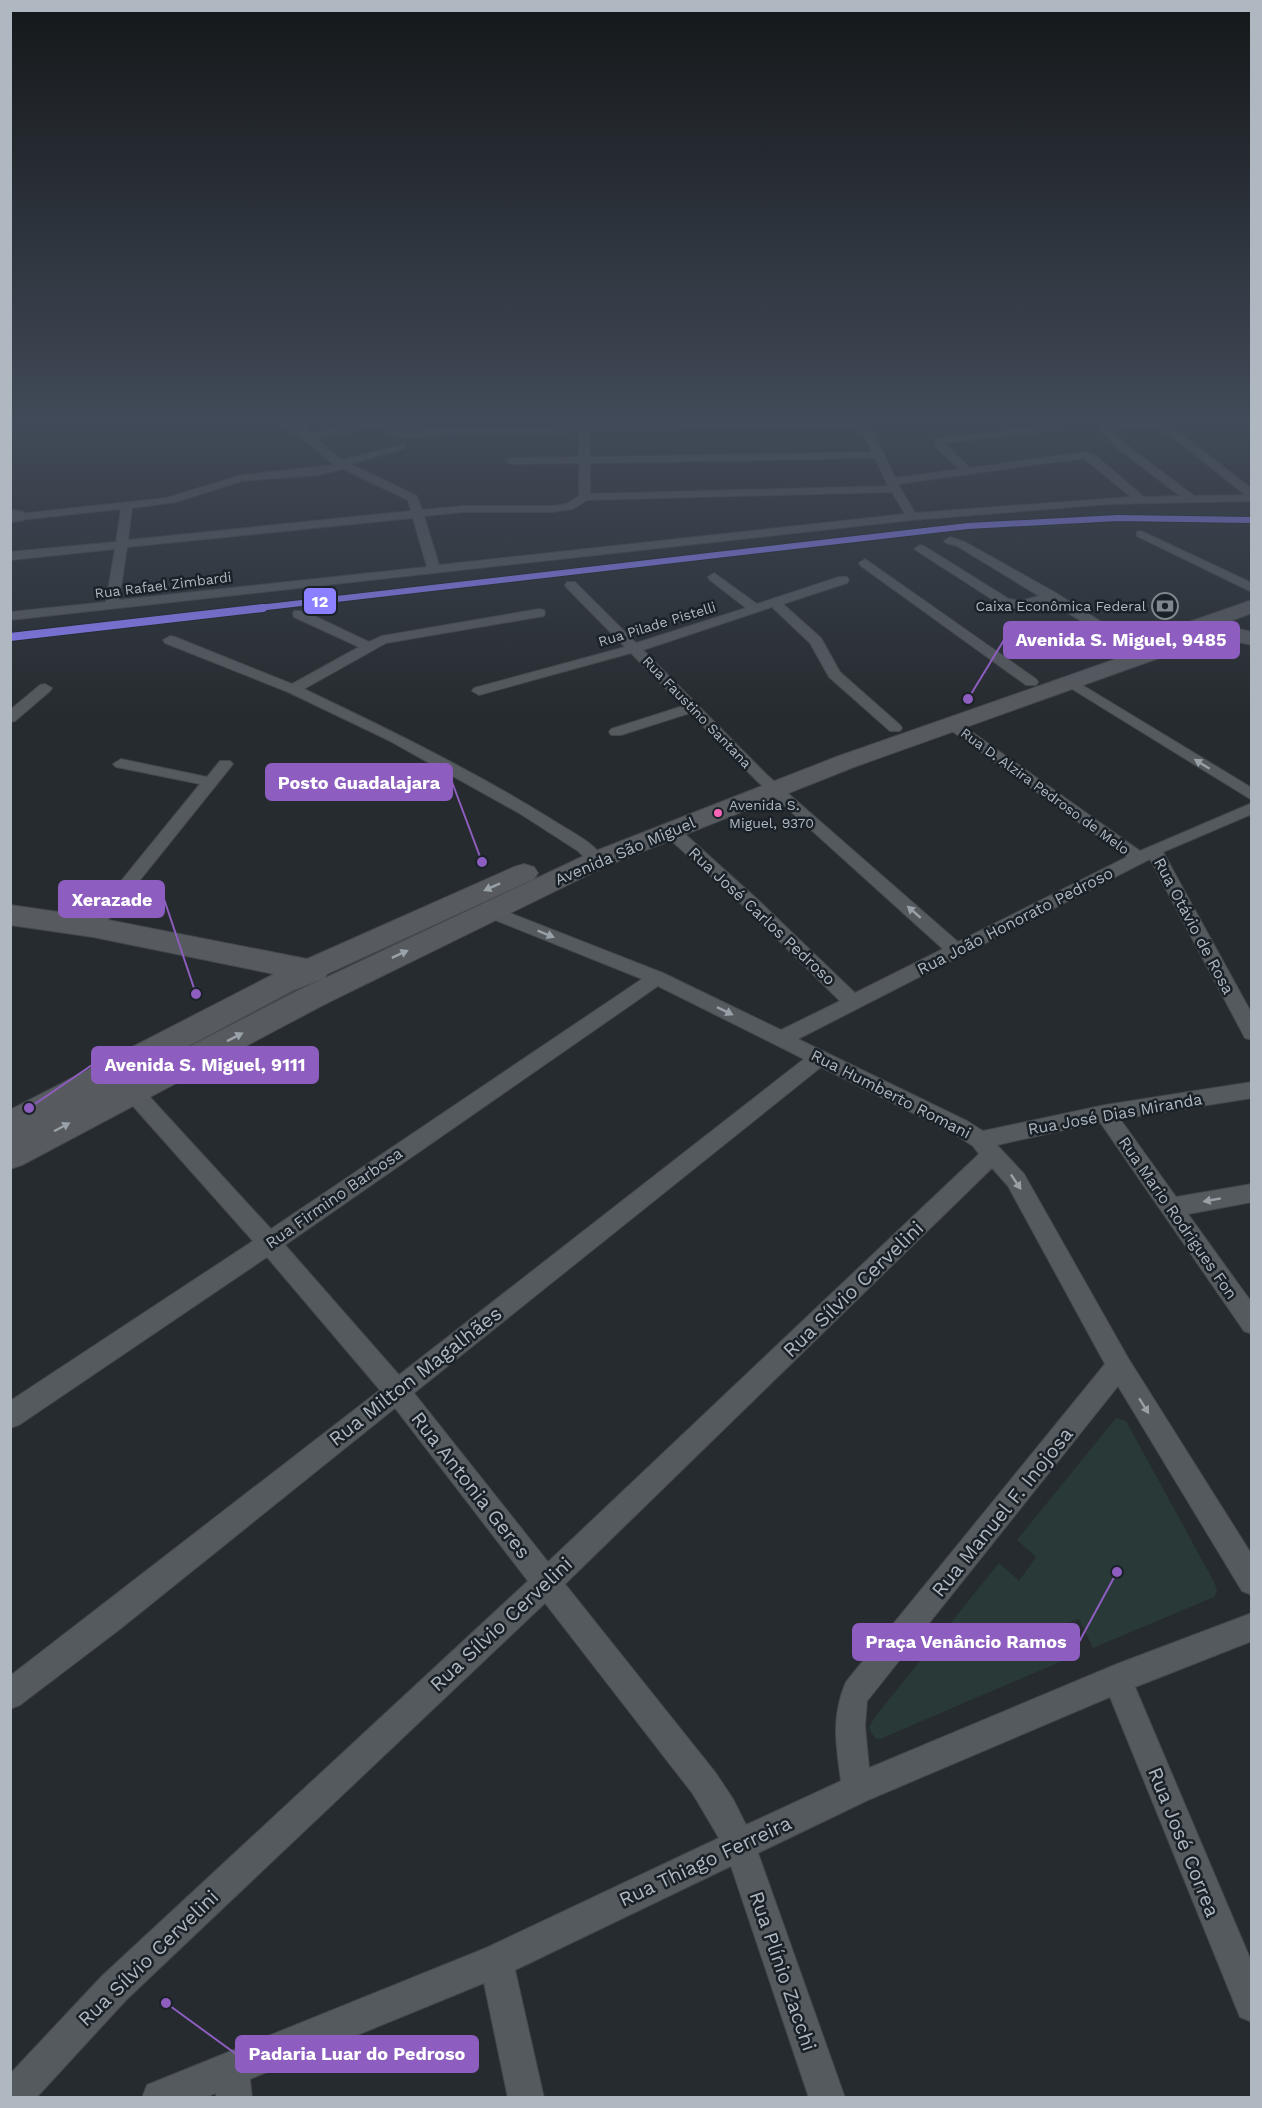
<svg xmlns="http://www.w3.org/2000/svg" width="1262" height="2108" font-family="'Work Sans',sans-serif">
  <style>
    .green { fill: #293938 }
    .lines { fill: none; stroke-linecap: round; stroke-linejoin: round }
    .street-casing { stroke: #43474a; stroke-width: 2 }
    .primary-casing { stroke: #43484c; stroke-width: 2 }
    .highway-casing { stroke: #42474b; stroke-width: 3 }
    .street { fill: #555a5e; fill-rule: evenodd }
    .primary { fill: #575b60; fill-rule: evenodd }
    .highway { fill: #5a5c5f; fill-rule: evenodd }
    .rail-1-far1-casing { stroke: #1a2228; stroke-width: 8 }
    .rail-1-casing { stroke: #1a2228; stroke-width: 10 }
    .rail-1-far1 { stroke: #8b80ff; stroke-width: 6 }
    .rail-1 { stroke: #8b80ff; stroke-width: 8 }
    .oneway { fill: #98a0a8 }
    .oneway2 { fill: #99a1a9 }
    .bus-dot { fill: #fa66b7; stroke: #1a2228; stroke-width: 2 }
    .labels { text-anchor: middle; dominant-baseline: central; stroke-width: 5; stroke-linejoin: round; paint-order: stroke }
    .far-street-label { font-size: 14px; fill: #afb8c1; stroke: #1a2228 }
    .far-poi-label { font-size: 14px; fill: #afb8c1; stroke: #1a2228; text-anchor: end }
    .bus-label { font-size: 14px; fill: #afb8c1; stroke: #1a2228; text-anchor: start }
    .street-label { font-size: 16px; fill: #afb8c1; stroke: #1a2228 }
    .near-street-label { font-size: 20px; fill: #afb8c1; stroke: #1a2228 }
    .leader { fill: none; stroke: #8d5dc0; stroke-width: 2 }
    .callout-dot { fill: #8d5dc0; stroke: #1a2228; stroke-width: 2 }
    .callout { fill: #8d5dc0; stroke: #8d5dc0; stroke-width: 2 }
    .callout-label { font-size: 18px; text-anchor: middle; font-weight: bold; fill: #fff }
    .line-badge { stroke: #1a2228; stroke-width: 2 }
    .badge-label { font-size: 16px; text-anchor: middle; font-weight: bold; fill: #fff }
  </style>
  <rect width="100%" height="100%" fill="#262b2f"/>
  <path class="green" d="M 1116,1418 L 1126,1421 L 1214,1582 L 1217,1591 L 1214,1597 L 1093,1648 L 1079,1619 L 1047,1630 L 1062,1661 L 880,1739 L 875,1738 L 869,1728 L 874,1718 L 999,1563 L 1019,1581 L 1036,1557 L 1017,1540 Z"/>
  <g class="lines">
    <defs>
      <path id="street" d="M 192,419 L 207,419 L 195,425 L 190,422 Z
        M 267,419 L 281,419 L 296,427 L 291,419 L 301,419 L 310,433 L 378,419 L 389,419 L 400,431 L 867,419 L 895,478 L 959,469 L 935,446 L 935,439 L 1056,424 L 1060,425 L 1060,429 L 944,443 L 970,468 L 1085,452 L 1095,455 L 1144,497 L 1180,496 L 1117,448 L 1100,428 L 1105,425 L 1162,419 L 1252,489 L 1252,501 L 1109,504 L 912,520 L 10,620 L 10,612 L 106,602 L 115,549 L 10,560 L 10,552 L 116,542 L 121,509 L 10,521 L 10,515 L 166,498 L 242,475 L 334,465 L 305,440 ZM 382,425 L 389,434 L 399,437 L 579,431 L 579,457 L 511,458 L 506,461 L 511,464 L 579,463 L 579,496 L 566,504 L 552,506 L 463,506 L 422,510 L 417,496 L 350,464 L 405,448 L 405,444 L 342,460 L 315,438 ZM 1158,425 L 1245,495 L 1194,496 L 1125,444 L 1112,430 ZM 860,426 L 872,452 L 590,457 L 589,431 ZM 875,458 L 888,486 L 590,494 L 590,463 ZM 1084,458 L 1131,497 L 915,513 L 898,484 ZM 343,469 L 408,500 L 411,511 L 128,540 L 132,508 L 176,502 L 242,481 L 318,475 ZM 892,492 L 905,514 L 439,565 L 424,516 L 463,512 L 552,512 L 573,509 L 587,500 ZM 413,518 L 427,567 L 119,600 L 127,547 Z
        M 1141,531 L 1252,583 L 1252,592 L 1137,536 L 1137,532 Z
        M 950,537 L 965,542 L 1056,593 L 1141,647 L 1134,651 L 1129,650 L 1048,601 L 1020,609 L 1001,605 L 914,549 L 920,545 L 924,546 L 1009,599 L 1020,601 L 1039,596 L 957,546 L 946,543 L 944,541 Z
        M 865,559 L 1036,679 L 1038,682 L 1036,685 L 1026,685 L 861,566 L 859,563 Z
        M 714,573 L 757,604 L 839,577 L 847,577 L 849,580 L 847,583 L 783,604 L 821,638 L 840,672 L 900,725 L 902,728 L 900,731 L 890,731 L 829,677 L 810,643 L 772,607 L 643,650 L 767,775 L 958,942 L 1127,857 L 945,726 L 943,723 L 945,720 L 955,720 L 1140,851 L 1252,803 L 1252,814 L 1163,852 L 1252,1014 L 1252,1040 L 1245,1038 L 1150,859 L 798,1039 L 967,1121 L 983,1131 L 1105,1105 L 1252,1082 L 1252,1098 L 1120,1119 L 1176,1197 L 1252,1184 L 1252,1202 L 1188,1214 L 1252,1303 L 1252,1334 L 1244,1331 L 1100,1122 L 997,1145 L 1024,1174 L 1128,1358 L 1252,1555 L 1252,1595 L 1242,1591 L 1118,1386 L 867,1701 L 865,1726 L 869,1768 L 1117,1664 L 1252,1613 L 1252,1641 L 1135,1687 L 1252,1963 L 1252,2022 L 1240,2017 L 1110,1697 L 868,1800 L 758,1853 L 845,2098 L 809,2098 L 731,1866 L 515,1970 L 544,2098 L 508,2098 L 484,1983 L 250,2079 L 252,2098 L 216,2098 L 216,2093 L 204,2098 L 142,2098 L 147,2085 L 486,1948 L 719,1838 L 693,1794 L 545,1603 L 126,2000 L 36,2098 L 10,2098 L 10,2074 L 102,1976 L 528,1581 L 395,1408 L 120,1629 L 20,1705 L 10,1709 L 10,1676 L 380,1390 L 267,1257 L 19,1425 L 10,1428 L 10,1401 L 253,1241 L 124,1096 L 121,1090 L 124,1084 L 131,1082 L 138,1084 L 271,1229 L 642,979 L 485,916 L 482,912 L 485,908 L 497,908 L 663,973 L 781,1030 L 840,1001 L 746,908 L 664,834 L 662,830 L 664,826 L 676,826 L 758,900 L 855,993 L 943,949 L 757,781 L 690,713 L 621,735 L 611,735 L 609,732 L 611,729 L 683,706 L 631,653 L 479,695 L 472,691 L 474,688 L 625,647 L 567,588 L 565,585 L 567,582 L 575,582 L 636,643 L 746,608 L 710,580 L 708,577 ZM 658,986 L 804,1059 L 399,1375 L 285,1245 ZM 821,1067 L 953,1133 L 973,1146 L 979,1154 L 548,1562 L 414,1393 ZM 992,1168 L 1008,1186 L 1105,1364 L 846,1682 C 831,1717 836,1744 841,1781 L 746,1825 L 733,1799 L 715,1772 L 565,1584 Z
        M 539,609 L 544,610 L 545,613 L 544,616 L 386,643 L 304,689 C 388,729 472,770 551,819 C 569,831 593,841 605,860 L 603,864 L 591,864 L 578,851 L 519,813 L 388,740 L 288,692 L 165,643 L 163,640 L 170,636 L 175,637 L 292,684 L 359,647 L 294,617 L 293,614 L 294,611 L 304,611 L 369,642 L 382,636 Z
        M 1069,677 L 1252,788 L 1252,800 L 1064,684 L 1062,681 Z
        M 45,684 L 52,688 L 50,691 L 15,721 L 10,722 L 10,710 L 40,685 Z
        M 121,759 L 207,777 L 220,761 L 230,761 L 233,764 L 99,931 L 87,931 L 84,927 L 87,923 L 200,784 L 116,767 L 113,764 Z"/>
      <path id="primary" d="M 1252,600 L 1252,613 L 1211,628 L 1230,627 L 1252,632 L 1252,645 L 1230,640 L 1201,643 L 854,767 L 606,866 L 325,1004 L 22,1165 L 10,1169 L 10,1110 L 274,974 L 93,937 L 10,925 L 10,905 L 93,917 L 307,959 L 514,867 L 524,864 L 534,867 L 538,873 L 534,879 L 327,974 L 325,978 L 588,854 L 836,757 L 1193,632 L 1186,626 L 1189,622 ZM 323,979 L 303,988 L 136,1074 L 294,990 Z"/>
      <path id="highway" d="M 10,510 L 23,512 L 26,516 L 23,520 L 10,522 Z"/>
    </defs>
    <use href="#street" class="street-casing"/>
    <use href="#primary" class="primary-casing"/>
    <use href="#highway" class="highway-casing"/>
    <use href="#street" class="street"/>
    <use href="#primary" class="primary"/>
    <use href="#highway" class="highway"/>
    <defs>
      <path id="rail-1-far1" d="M 250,609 L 968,526 L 1118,518 L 1252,520"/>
      <path id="rail-1" d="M 10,637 L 263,608"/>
    </defs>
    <use href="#rail-1-far1" class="rail-1-far1-casing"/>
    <use href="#rail-1" class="rail-1-casing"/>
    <use href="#rail-1-far1" class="rail-1-far1"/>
    <use href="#rail-1" class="rail-1"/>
  </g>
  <defs><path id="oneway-solid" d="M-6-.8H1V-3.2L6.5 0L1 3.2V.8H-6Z" transform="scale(1.5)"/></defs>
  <g class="oneway">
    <use href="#oneway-solid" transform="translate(1202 764) rotate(-148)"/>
    <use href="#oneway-solid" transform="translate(914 912) rotate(-139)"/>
    <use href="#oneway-solid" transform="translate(546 934) rotate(22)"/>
    <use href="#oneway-solid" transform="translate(725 1011) rotate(26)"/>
    <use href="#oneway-solid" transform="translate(1016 1182) rotate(56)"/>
    <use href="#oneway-solid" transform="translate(1212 1200) rotate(170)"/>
    <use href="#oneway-solid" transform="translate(1144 1406) rotate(58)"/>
  </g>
  <g class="oneway2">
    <use href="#oneway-solid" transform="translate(492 887) rotate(156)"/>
    <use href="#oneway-solid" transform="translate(400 954) rotate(-25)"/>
    <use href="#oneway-solid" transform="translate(235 1037) rotate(-27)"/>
    <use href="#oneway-solid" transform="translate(62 1127) rotate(-28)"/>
  </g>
  <linearGradient id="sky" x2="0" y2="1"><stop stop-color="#15181a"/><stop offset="0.59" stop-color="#414a58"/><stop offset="1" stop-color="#414a58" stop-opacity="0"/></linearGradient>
  <rect width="1262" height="715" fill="url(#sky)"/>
  <defs>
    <symbol id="bank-ring" viewBox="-11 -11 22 22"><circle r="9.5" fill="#1a2228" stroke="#7f878e" stroke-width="1.5"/><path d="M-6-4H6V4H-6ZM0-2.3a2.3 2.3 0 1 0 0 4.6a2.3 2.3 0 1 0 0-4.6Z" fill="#7f878e"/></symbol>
  </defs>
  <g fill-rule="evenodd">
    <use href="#bank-ring" x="1150" y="591" width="30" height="30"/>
  </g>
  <circle class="bus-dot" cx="718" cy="813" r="5"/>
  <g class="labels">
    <g class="far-street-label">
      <text transform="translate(163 585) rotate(-7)">Rua Rafael Zimbardi</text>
      <text transform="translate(657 624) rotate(-17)">Rua Pilade Pistelli</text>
      <text transform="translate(697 712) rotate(46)">Rua Faustino Santana</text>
      <text transform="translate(1045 791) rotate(36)">Rua D. Alzira Pedroso de Melo</text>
    </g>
    <g class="far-poi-label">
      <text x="1146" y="606">Caixa Econômica Federal</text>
    </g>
    <g class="bus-label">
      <text x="729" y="805">Avenida S.<tspan x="729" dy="18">Miguel, 9370</tspan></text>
    </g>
    <g class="street-label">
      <text transform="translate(625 851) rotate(-23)">Avenida São Miguel</text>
      <text transform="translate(762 916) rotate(43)">Rua José Carlos Pedroso</text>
      <text transform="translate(1015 921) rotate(-27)">Rua João Honorato Pedroso</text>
      <text transform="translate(1194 926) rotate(62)">Rua Otávio de Rosa</text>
      <text transform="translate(891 1094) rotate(27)">Rua Humberto Romani</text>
      <text transform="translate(1115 1114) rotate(-10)">Rua José Dias Miranda</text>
      <text transform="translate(334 1198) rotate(-35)">Rua Firmino Barbosa</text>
      <text transform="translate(1178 1218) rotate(55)">Rua Mario Rodrigues Fon</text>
    </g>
    <g class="near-street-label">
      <text transform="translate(853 1289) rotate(-44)">Rua Sílvio Cervelini</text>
      <text transform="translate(415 1376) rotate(-38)">Rua Milton Magalhães</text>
      <text transform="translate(471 1485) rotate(52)">Rua Antonia Geres</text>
      <text transform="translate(1002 1512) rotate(-51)">Rua Manuel F. Inojosa</text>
      <text transform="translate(501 1624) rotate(-43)">Rua Sílvio Cervelini</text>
      <text transform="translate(1184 1842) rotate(68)">Rua José Correa</text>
      <text transform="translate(705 1861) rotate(-25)">Rua Thiago Ferreira</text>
      <text transform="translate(148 1958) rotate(-44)">Rua Sílvio Cervelini</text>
      <text transform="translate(783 1971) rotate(71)">Rua Plínio Zacchi</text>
    </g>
  </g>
  <path class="leader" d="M968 699L1004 640M482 862L452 782M196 994L164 899M29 1108L92 1065M1117 1572L1079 1642M166 2003L236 2054"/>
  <g class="callout-dot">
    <circle cx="968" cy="699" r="6"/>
    <circle cx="482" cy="862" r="6"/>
    <circle cx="196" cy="994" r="6"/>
    <circle cx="29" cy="1108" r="6"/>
    <circle cx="1117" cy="1572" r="6"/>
    <circle cx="166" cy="2003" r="6"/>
  </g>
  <g class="callout">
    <rect x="1004" y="622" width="235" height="36" rx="6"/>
    <rect x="266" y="764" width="186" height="36" rx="6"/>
    <rect x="59" y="881" width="105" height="36" rx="6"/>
    <rect x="92" y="1047" width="226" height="36" rx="6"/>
    <rect x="853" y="1624" width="226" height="36" rx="6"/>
    <rect x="236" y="2036" width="242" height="36" rx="6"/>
  </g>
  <g class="callout-label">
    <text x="1121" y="646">Avenida S. Miguel, 9485</text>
    <text x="359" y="789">Posto Guadalajara</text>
    <text x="112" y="906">Xerazade</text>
    <text x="205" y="1071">Avenida S. Miguel, 9111</text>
    <text x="966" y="1648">Praça Venâncio Ramos</text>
    <text x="357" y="2060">Padaria Luar do Pedroso</text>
  </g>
  <rect class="line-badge" x="303" y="587" width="34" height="28" rx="6" fill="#8b80ff"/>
  <g class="badge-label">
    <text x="320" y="607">12</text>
  </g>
  <rect width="1262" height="2108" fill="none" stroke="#afb8c1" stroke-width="24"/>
</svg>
